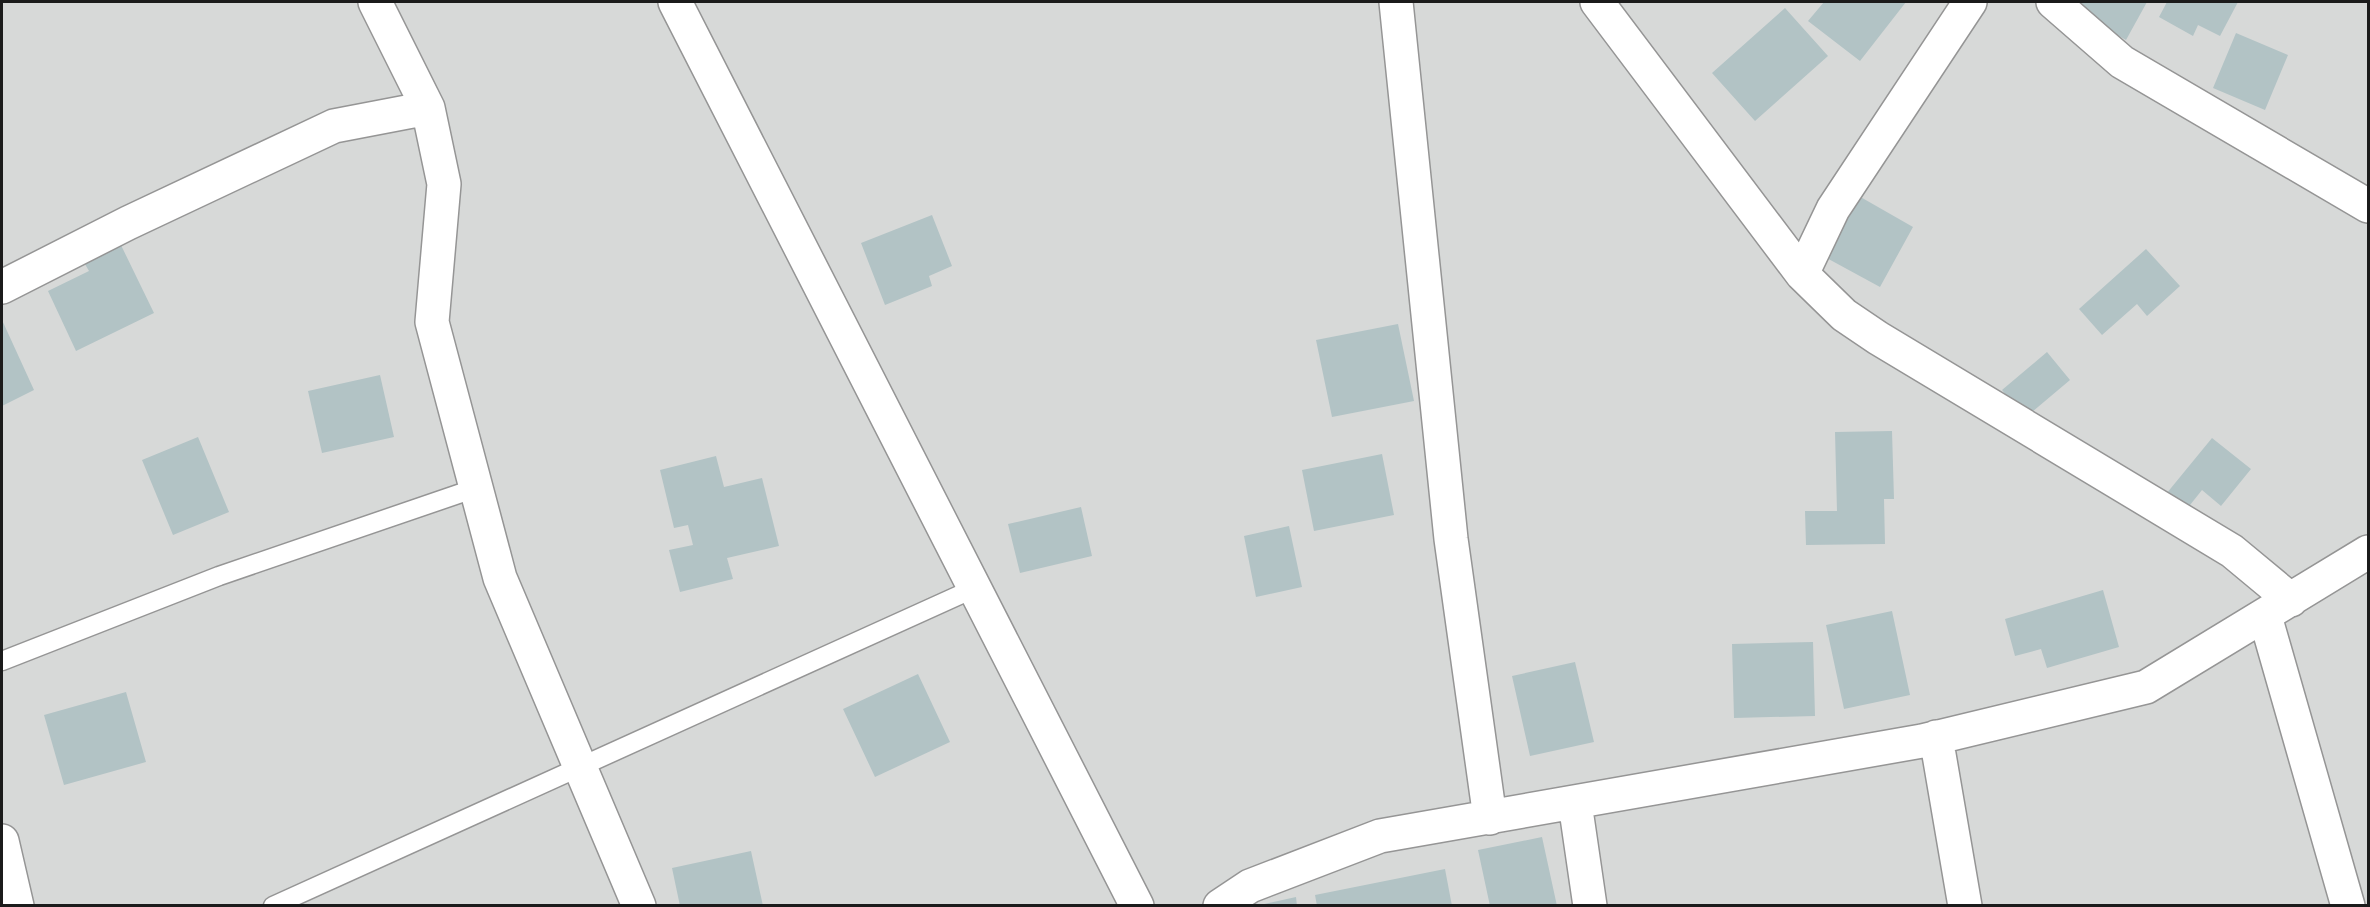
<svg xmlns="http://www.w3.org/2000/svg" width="2370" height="907" font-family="'PT Sans Narrow',sans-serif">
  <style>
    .residential { fill: #d7d9d8 }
    .building { fill: #b2c3c5 }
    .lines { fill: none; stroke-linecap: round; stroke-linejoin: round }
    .lane-casing { stroke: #959595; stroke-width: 21 }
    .street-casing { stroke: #959595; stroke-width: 36 }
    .lane { stroke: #fff; stroke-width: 18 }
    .street { stroke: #fff; stroke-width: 33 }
  </style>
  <rect width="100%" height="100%" fill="#dfe8ee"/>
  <path class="residential" d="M 2,2 L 2368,2 L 2368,905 L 2,905 Z"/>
  <path class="building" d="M 1824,2 L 1906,2 L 1860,61 L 1808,21 Z
    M 2078,2 L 2147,2 L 2126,40 L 2073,10 Z
    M 2167,2 L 2238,2 L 2220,36 L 2198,25 L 2193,36 L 2159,17 Z
    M 1785,8 L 1828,56 L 1755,121 L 1712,73 Z
    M 2236,33 L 2288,55 L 2265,110 L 2213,88 Z
    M 1857,195 L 1913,227 L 1880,287 L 1823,256 Z
    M 932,215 L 952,266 L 929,276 L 932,286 L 885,305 L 861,243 Z
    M 119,241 L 154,313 L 76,351 L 48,291 L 89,271 L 82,259 Z
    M 2146,249 L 2180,286 L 2147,316 L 2137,304 L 2102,335 L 2079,309 Z
    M 2,320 L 34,390 L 2,406 Z
    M 1398,324 L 1414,401 L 1332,417 L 1316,340 Z
    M 2047,352 L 2070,380 L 2025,418 L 2002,390 Z
    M 380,375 L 394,437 L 322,453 L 308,391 Z
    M 1892,431 L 1894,499 L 1884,499 L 1885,544 L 1806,545 L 1805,511 L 1837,511 L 1835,432 Z
    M 198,437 L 229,512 L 173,535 L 142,460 Z
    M 2212,438 L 2251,469 L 2221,506 L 2202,490 L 2182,515 L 2162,499 Z
    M 1382,454 L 1394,515 L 1314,531 L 1302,470 Z
    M 716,456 L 724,487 L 762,478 L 779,546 L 727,558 L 733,579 L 680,592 L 669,550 L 693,545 L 688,525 L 674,528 L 660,470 Z
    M 1081,507 L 1092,556 L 1020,573 L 1008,524 Z
    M 1289,526 L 1302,587 L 1256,597 L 1244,536 Z
    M 2103,590 L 2119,647 L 2047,668 L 2041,649 L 2015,656 L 2005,619 Z
    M 1892,611 L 1910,695 L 1844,709 L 1826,625 Z
    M 1813,642 L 1815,716 L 1734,718 L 1732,644 Z
    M 1575,662 L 1594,742 L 1530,756 L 1512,676 Z
    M 918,674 L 950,742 L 875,777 L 843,709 Z
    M 126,692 L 146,762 L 64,785 L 44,715 Z
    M 1542,837 L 1557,906 L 1490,906 L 1478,850 Z
    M 751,851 L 763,906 L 680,906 L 672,868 Z
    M 1445,869 L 1452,906 L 1317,906 L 1315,895 Z
    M 1296,897 L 1297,906 L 1260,906 L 1260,905 Z"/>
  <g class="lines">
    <defs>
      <path id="lane" d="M 2,661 L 219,576 L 476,488
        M 273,906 L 975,588"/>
      <path id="street" d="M 375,2 L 428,108 L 444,184 L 432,322 L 500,578 L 639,906
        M 675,2 L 1137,906
        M 1396,2 L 1451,539 L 1490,818
        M 1597,2 L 1802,274 L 1844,315 L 1878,338 L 2232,551 L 2291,600
        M 2053,2 L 2122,62 L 2368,206
        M 1802,274 L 1833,209 L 1970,2
        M 2,287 L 128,223 L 334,126 L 428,108
        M 2265,616 L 2348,906
        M 1936,737 L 1965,906
        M 1575,803 L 1590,906
        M 2,841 L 17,906
        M 1220,906 L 1250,886 L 1380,836 L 1922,741 L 2146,687 L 2368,552"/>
    </defs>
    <use href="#lane" class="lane-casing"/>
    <use href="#street" class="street-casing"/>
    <use href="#lane" class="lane"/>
    <use href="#street" class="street"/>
  </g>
  <rect width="2370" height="907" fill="none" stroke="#1b1b1b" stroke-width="6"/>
</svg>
